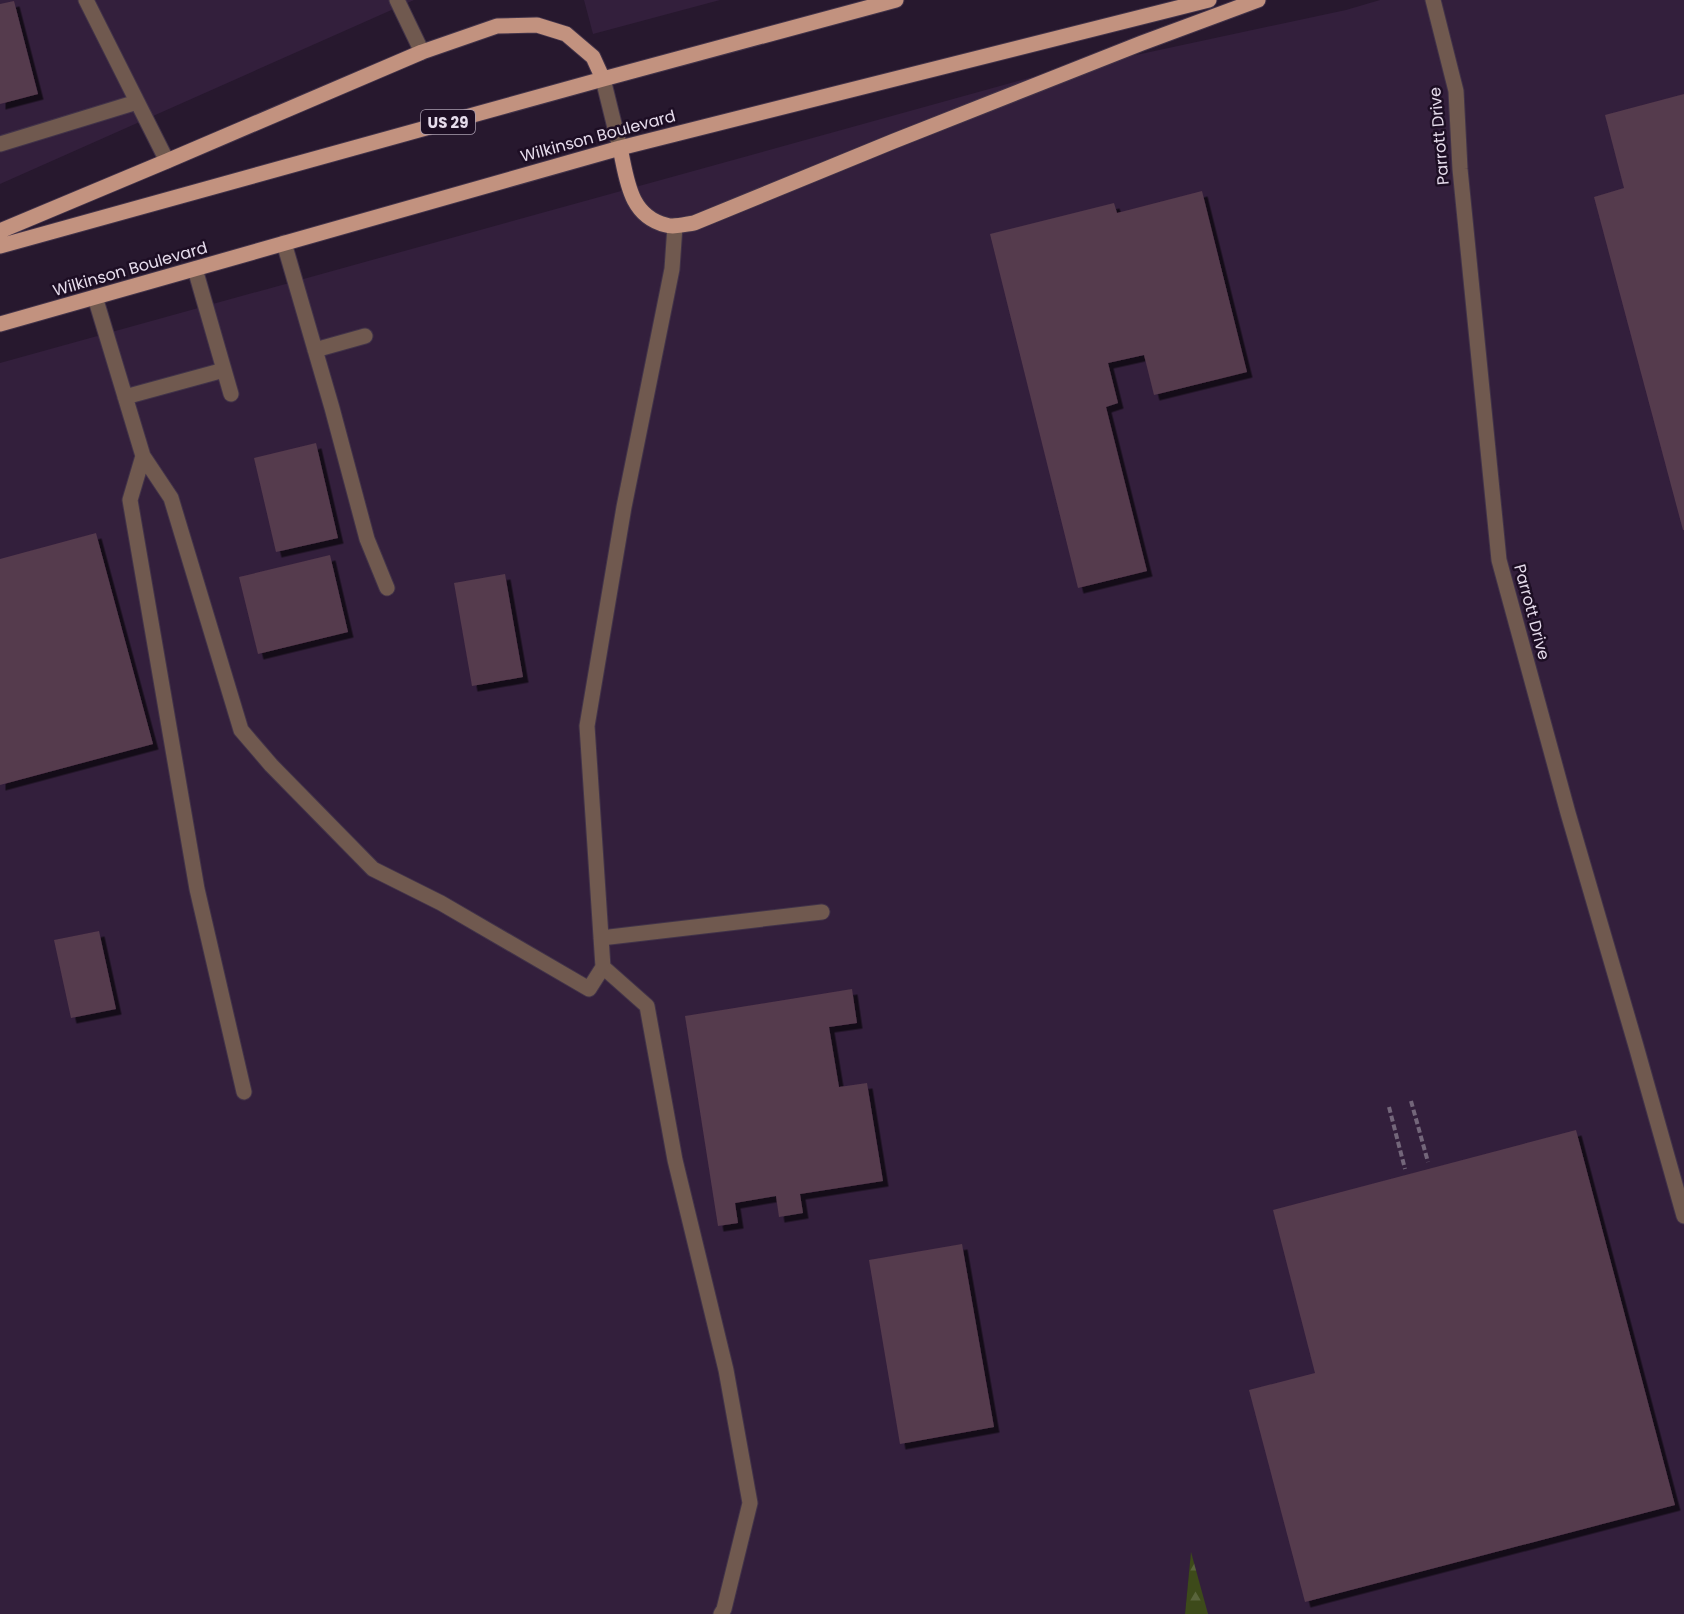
<svg xmlns="http://www.w3.org/2000/svg" width="1684" height="1614" font-family="Poppins,sans-serif">
  <style>
    .built { fill: #331f3c }
    .forest { fill: url(#forest-firs) }
    .building { fill: #553a4d; filter: url(#shadow) }
    .lines { fill: none; stroke-linecap: round; stroke-linejoin: round }
    .service-casing { stroke: #423349; stroke-width: 17 }
    .minor-casing { stroke: #423349; stroke-width: 17 }
    .primary-casing { stroke: #423349; stroke-width: 17 }
    .path { stroke: #73667a; stroke-width: 4; stroke-dasharray: 6 3; stroke-linecap: butt }
    .service { stroke: #70594f; stroke-width: 15 }
    .minor { stroke: #70594f; stroke-width: 15 }
    .primary { stroke: #c2927f; stroke-width: 15 }
    .labels { text-anchor: middle; dominant-baseline: central; stroke-width: 5; stroke-linejoin: round; paint-order: stroke }
    .shield { fill: #1d0e24; stroke: #aa9eb0; stroke-width: 1.5 }
    .shield-label { font-size: 15px; font-weight: bold; fill: #e6dcec }
    .street-label { font-size: 16px; fill: #e6dcec; stroke: #1d0e24 }
  </style>
  <defs>
    <pattern id="forest-firs" width="22" height="20" patternUnits="userSpaceOnUse" patternTransform="scale(1.5)"><rect width="22" height="20" fill="#3d4a1a"/><path d="M5 1l3.5 6h-7zM16 11l3.5 6h-7z" fill="#59643b"/></pattern>
    <filter id="shadow"><feDropShadow dx="5.5" dy="5.5" stdDeviation="0" flood-color="#0009"/></filter>
  </defs>
  <rect width="100%" height="100%" fill="#27182e"/>
  <path class="built" d="M 0,0 L 414,0 L 0,184 Z
    M 584,0 L 720,0 L 593,34 Z
    M 1380,0 L 1684,0 L 1684,1614 L 1207,1614 L 1191,1554 L 1185,1614 L 0,1614 L 0,363 L 1029,78 L 1346,10 Z"/>
  <path class="forest" d="M 1191,1552 L 1208,1614 L 1185,1614 Z"/>
  <path class="building" d="M 14,1 L 38,94 L 0,104 L 0,4 Z
    M 1684,94 L 1684,530 L 1683,530 L 1594,197 L 1624,188 L 1605,115 Z
    M 1202,191 L 1247,372 L 1154,395 L 1144,355 L 1108,363 L 1118,403 L 1106,407 L 1147,571 L 1078,588 L 990,234 L 1114,203 L 1117,213 Z
    M 316,443 L 338,538 L 276,552 L 254,458 Z
    M 96,533 L 153,744 L 0,785 L 0,559 Z
    M 330,555 L 348,632 L 258,654 L 239,577 Z
    M 505,574 L 523,677 L 472,686 L 454,583 Z
    M 99,931 L 116,1009 L 71,1018 L 54,940 Z
    M 852,989 L 857,1023 L 829,1027 L 839,1087 L 867,1083 L 883,1181 L 800,1194 L 803,1213 L 779,1217 L 776,1196 L 735,1203 L 738,1223 L 718,1226 L 685,1016 Z
    M 1576,1130 L 1675,1505 L 1305,1602 L 1249,1390 L 1315,1373 L 1273,1210 Z
    M 962,1244 L 994,1427 L 900,1444 L 869,1260 Z"/>
  <g class="lines">
    <defs>
      <path id="service" d="M 86,0 L 167,161
        M 397,0 L 422,52
        M 0,144 L 137,102
        M 284,243 L 332,408 L 367,539 L 387,588
        M 195,269 L 231,394
        M 95,297 L 143,456 L 171,498 L 241,730 L 271,765 L 373,869 L 441,903 L 589,989 L 603,967 L 587,726 L 624,507 L 672,269 L 675,226
        M 315,350 L 365,336
        M 125,397 L 224,370
        M 143,456 L 130,500 L 197,889 L 244,1092
        M 601,938 L 822,912
        M 603,967 L 647,1006 L 675,1160 L 726,1370 L 750,1503 L 724,1609 L 721,1614"/>
      <path id="minor" d="M 1433,0 L 1456,91 L 1460,169 L 1499,560 L 1568,813 L 1636,1046 L 1684,1216
        M 603,79 L 620,148"/>
      <path id="primary" d="M 620,148 C 627,179 629,216 666,225 C 674,228 686,224 694,223 L 894,141 L 1142,43 L 1258,0
        M 0,231 L 167,161 L 422,52 L 497,26 L 537,25 L 566,34 L 593,57 L 603,79
        M 0,246 L 603,79 L 896,0
        M 0,324 L 620,148 L 1209,0"/>
    </defs>
    <use href="#service" class="service-casing"/>
    <use href="#minor" class="minor-casing"/>
    <use href="#primary" class="primary-casing"/>
    <path class="path" d="M 1411,1101 L 1428,1162
      M 1389,1107 L 1405,1169"/>
    <use href="#service" class="service"/>
    <use href="#minor" class="minor"/>
    <use href="#primary" class="primary"/>
  </g>
  <g class="labels">
    <rect class="shield" x="421" y="110" width="54" height="24" rx="4.5"/>
    <g class="shield-label">
      <text x="448" y="122">US 29</text>
    </g>
    <g class="street-label">
      <text transform="translate(598 136) rotate(-15)">Wilkinson Boulevard</text>
      <text transform="translate(1439 136) rotate(-95)">Parrott Drive</text>
      <text transform="translate(130 269) rotate(-16)">Wilkinson Boulevard</text>
      <text transform="translate(1532 612) rotate(75)">Parrott Drive</text>
    </g>
  </g>
</svg>
